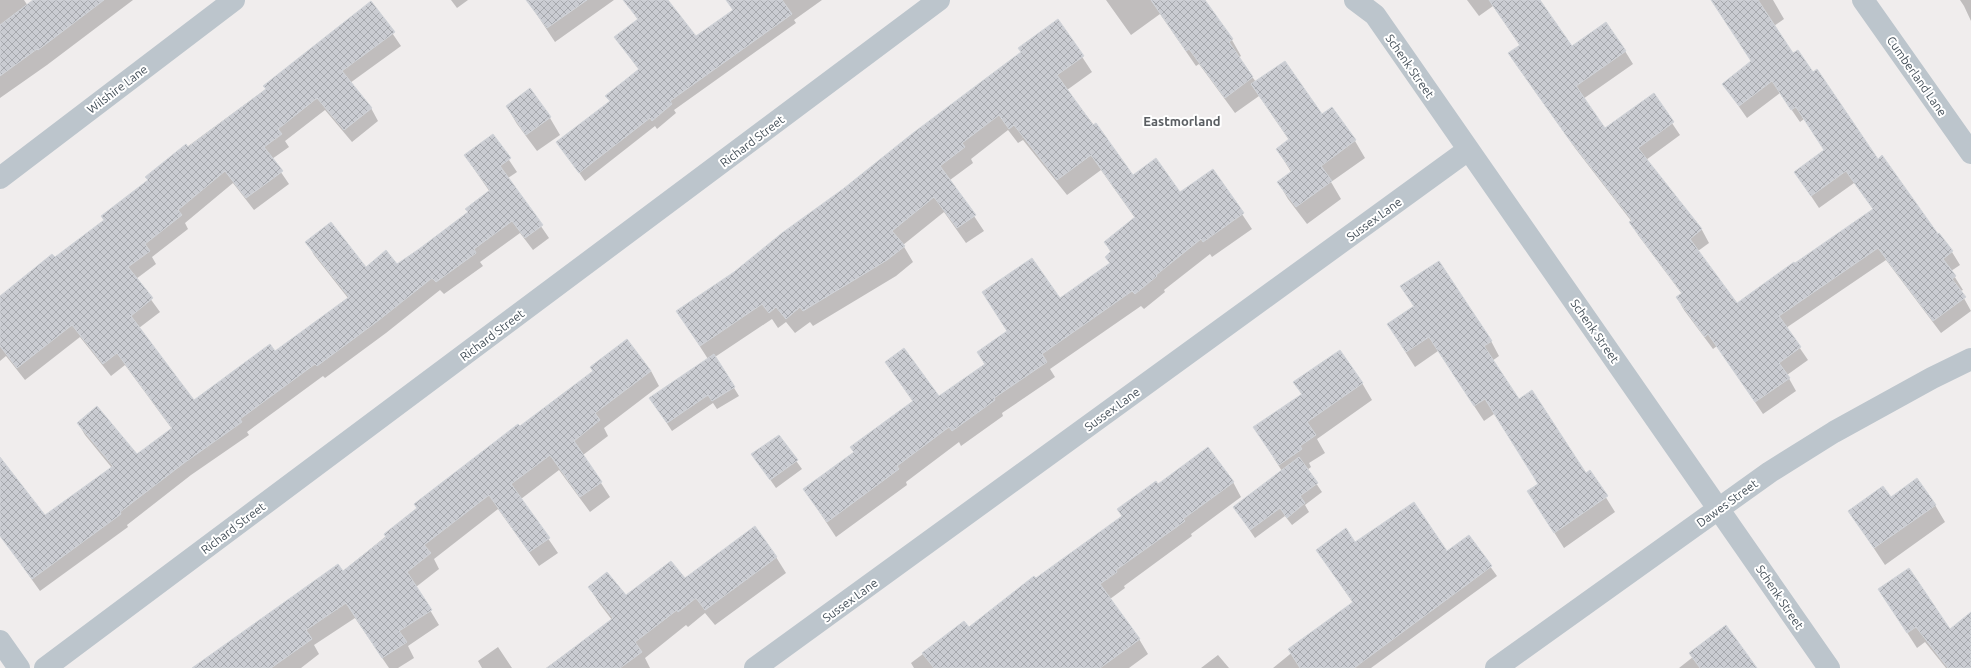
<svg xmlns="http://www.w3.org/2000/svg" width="1971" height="668" font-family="Ubuntu,sans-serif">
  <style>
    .shadow { fill: #0003 }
    .building { fill: url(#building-cross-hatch); stroke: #d1d4d9 }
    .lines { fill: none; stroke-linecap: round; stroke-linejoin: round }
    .minor { stroke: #bcc5cc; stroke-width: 22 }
    .labels { text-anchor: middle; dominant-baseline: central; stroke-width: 4; stroke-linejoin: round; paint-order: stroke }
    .street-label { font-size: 12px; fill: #46515a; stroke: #fff }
    .neighbourhood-label { font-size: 13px; font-weight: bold; fill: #5a5e62; stroke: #fff }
  </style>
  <defs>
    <pattern id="building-cross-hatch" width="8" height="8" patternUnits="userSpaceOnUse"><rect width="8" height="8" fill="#caccd2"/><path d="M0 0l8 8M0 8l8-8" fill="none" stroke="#a6a8ad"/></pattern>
  </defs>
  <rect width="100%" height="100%" fill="#f0eded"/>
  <path class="shadow" d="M 0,0 L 24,0 L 28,6 L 35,0 L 133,0 L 47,65 L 0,98 Z
    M 451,0 L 468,0 L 457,8 Z
    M 527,0 L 614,0 L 555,42 Z
    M 637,0 L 666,0 L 696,38 L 734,10 L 735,0 L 822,0 L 794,20 L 796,23 L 674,110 L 676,113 L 657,129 L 655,126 L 585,181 L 558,142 L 610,102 L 607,96 L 639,70 L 615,37 L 638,20 L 629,6 Z
    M 1106,0 L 1204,0 L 1232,40 L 1241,56 L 1238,58 L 1256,82 L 1322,116 L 1355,141 L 1365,158 L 1331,182 L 1341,199 L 1307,224 L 1288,199 L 1278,182 L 1291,172 L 1277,149 L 1289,140 L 1259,96 L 1235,113 L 1199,64 L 1196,66 L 1160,14 L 1131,35 Z
    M 1467,0 L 1539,0 L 1572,47 L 1625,51 L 1633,64 L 1583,99 L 1604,129 L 1653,95 L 1680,135 L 1646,160 L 1702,230 L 1709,243 L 1698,251 L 1736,305 L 1874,210 L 1854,183 L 1819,208 L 1795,172 L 1825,150 L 1804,119 L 1800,122 L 1780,93 L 1747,118 L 1723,84 L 1752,62 L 1712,0 L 1773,0 L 1784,19 L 1774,26 L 1793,54 L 1812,73 L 1877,160 L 1952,252 L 1960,265 L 1951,271 L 1963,290 L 1960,291 L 1971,311 L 1941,333 L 1886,260 L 1786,328 L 1808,360 L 1787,375 L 1796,391 L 1763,414 L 1717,346 L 1713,349 L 1684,310 L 1677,298 L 1682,294 L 1638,235 L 1631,223 L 1632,222 L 1575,148 L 1517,66 L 1509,53 L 1520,46 L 1493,6 L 1479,16 Z
    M 1960,0 L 1971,0 L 1971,21 L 1964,6 Z
    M 371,2 L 401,46 L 350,83 L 371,108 L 378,121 L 352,142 L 325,110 L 285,141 L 289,147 L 272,159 L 289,184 L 254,210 L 233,183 L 185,223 L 188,229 L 152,257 L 156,264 L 136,279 L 160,312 L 139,328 L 194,401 L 275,353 L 348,298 L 314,255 L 307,242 L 366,268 L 396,265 L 420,250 L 469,213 L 490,192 L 465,156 L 493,136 L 517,172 L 508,178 L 549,238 L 533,250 L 520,233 L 480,262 L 483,266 L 444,294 L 440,290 L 386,333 L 325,378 L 323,376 L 247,432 L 249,435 L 191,475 L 127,525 L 128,527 L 40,591 L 0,535 L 0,459 L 44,516 L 112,468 L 85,435 L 78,423 L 137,456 L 172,429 L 125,365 L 111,376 L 80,337 L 25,380 L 6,356 L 0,361 L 0,297 L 105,221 L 148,181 L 146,177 L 266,89 Z
    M 1058,20 L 1092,72 L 1067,90 L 1133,176 L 1180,194 L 1213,171 L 1252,229 L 1212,257 L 1210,254 L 1164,290 L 1165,292 L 1144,309 L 1141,306 L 1050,369 L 1055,377 L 1002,413 L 1003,416 L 961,446 L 959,442 L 906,482 L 907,485 L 836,537 L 804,489 L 854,453 L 851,448 L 913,402 L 886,362 L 939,397 L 985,365 L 978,352 L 1008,332 L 983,292 L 1060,300 L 1110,264 L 1106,257 L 1111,253 L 1105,242 L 1135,218 L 1101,170 L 1067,195 L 1023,140 L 1018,143 L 1008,130 L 971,159 L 973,163 L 950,180 L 984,231 L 966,243 L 944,212 L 903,245 L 913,262 L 896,276 L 813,326 L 810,322 L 795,333 L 786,322 L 778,328 L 772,319 L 715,357 L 739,396 L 717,409 L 713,403 L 672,431 L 656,407 L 708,359 L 677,311 L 735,273 L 844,190 L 1022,52 Z
    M 507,107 L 550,118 L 560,135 L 537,151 L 517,124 Z
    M 1402,287 L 1491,341 L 1499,356 L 1492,361 L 1518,400 L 1585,475 L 1590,472 L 1615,512 L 1564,548 L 1528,491 L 1539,484 L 1494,414 L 1484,421 L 1438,351 L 1415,367 L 1397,339 L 1414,307 Z
    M 627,340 L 651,371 L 659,386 L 604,428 L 608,436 L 583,455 L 610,497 L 590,512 L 559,470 L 521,499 L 558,553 L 539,566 L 498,509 L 434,559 L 439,569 L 416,587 L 439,625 L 408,646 L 414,658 L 398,668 L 389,668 L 355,618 L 314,645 L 319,654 L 301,668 L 192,668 L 342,572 L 520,427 L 594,372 Z
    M 1295,383 L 1362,383 L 1372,400 L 1317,439 L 1325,453 L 1309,463 L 1311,467 L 1307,470 L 1322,492 L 1305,505 L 1309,512 L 1292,525 L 1285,516 L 1255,538 L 1234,507 L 1282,471 L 1254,427 L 1302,395 Z
    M 778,436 L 802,469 L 776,488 L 753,455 Z
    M 1233,482 L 1241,497 L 1191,534 L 1192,536 L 1124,586 L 1125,588 L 1110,599 L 1139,639 L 1148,654 L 1129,668 L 914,668 L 911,663 L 964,623 L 969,628 L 1123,517 L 1158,485 Z
    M 1935,505 L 1945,522 L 1885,565 L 1849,511 Z
    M 1469,537 L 1497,576 L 1371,668 L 1273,668 L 1353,603 L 1317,550 L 1355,543 L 1447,553 Z
    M 776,557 L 786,573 L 715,625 L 705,613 L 688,627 L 686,625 L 645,658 L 650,668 L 546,668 L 612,620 L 599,603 L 589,587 L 625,597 L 684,579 Z
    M 1879,589 L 1950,630 L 1971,615 L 1971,668 L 1946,668 L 1925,642 L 1917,648 Z
    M 498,647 L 512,668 L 482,668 L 478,661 Z
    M 1218,655 L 1229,668 L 1201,668 Z
    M 1693,657 L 1756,668 L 1679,668 Z"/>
  <path class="building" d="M 33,0 L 104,0 L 38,50 L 37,49 L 0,76 L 0,25 Z
    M 526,0 L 587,0 L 547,28 Z
    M 623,0 L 668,0 L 696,36 L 733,10 L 726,0 L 782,0 L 792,14 L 670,101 L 672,104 L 652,121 L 650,118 L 579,173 L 556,142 L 610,101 L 605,96 L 639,69 L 614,37 L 638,19 Z
    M 1151,0 L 1205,0 L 1233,39 L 1229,42 L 1253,77 L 1225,98 L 1189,49 L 1186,51 Z
    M 1489,0 L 1540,0 L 1572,46 L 1606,22 L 1626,51 L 1576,86 L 1605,128 L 1654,93 L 1674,122 L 1638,148 L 1702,229 L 1690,239 L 1737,303 L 1794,262 L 1795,263 L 1873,209 L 1846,171 L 1811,196 L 1794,172 L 1824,150 L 1796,107 L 1791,110 L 1772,81 L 1739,106 L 1722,84 L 1751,61 L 1711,0 L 1758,0 L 1793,53 L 1798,50 L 1813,72 L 1817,69 L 1878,159 L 1882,155 L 1938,234 L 1939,233 L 1953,251 L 1943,259 L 1956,276 L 1952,279 L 1966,297 L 1933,321 L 1878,248 L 1779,316 L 1801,347 L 1779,363 L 1790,378 L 1755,402 L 1708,334 L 1705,337 L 1676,297 L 1682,293 L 1629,222 L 1632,220 L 1566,135 L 1508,53 L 1520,45 Z
    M 371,1 L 395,32 L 342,71 L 372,108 L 344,130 L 317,98 L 278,129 L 282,134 L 264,147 L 283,171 L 246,198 L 225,171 L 178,210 L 182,215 L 145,244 L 150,251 L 128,267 L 153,298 L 131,316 L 194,400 L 270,344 L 275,351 L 349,297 L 305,242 L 331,222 L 366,267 L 386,250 L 397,264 L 419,249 L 468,212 L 465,209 L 490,190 L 464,155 L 493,134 L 511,158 L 500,166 L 543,225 L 525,238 L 512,221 L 474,249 L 476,253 L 436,282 L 432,278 L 379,320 L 317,366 L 315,364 L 240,419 L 242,422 L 184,463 L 120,512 L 121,514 L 32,579 L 0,536 L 0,457 L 45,515 L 113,466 L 77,423 L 97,406 L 137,454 L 172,428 L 117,353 L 103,364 L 72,325 L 17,368 L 0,346 L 0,296 L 52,254 L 55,257 L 104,220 L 101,216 L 148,180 L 145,177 L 186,144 L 188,147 L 266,89 L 263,86 Z
    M 1058,19 L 1084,56 L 1057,75 L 1093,125 L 1096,123 L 1133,175 L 1156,158 L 1180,192 L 1213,169 L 1244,213 L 1203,242 L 1201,239 L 1156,275 L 1157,276 L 1135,294 L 1132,291 L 1042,354 L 1047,362 L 994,398 L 995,400 L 952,431 L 949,427 L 897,466 L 899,469 L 827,522 L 803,489 L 854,452 L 850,447 L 913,401 L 885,362 L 904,348 L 939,396 L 985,364 L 977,352 L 1007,331 L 982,292 L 1032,258 L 1060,298 L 1110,263 L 1105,257 L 1111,251 L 1104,242 L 1135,217 L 1091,155 L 1057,180 L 1014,125 L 1009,129 L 999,115 L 962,143 L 965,147 L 940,166 L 976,215 L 957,228 L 934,197 L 892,231 L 905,246 L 887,260 L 803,311 L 800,307 L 786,319 L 776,307 L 769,313 L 762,304 L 700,346 L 676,311 L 734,272 L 782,233 L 843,189 L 913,133 L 1021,52 L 1018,48 Z
    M 1285,61 L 1322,114 L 1332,107 L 1356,140 L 1321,166 L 1332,181 L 1296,207 L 1277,182 L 1292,171 L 1276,149 L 1289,139 L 1251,84 Z
    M 530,88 L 551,117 L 526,135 L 506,106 Z
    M 1439,261 L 1492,341 L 1484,346 L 1519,399 L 1532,390 L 1586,473 L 1590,470 L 1608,496 L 1554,533 L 1527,491 L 1538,484 L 1485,399 L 1474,406 L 1429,337 L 1406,352 L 1387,324 L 1414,306 L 1400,286 Z
    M 627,339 L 651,371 L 595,413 L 600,420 L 574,441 L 602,482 L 580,497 L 550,455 L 511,484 L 550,538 L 529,552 L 489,495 L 424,545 L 431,553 L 407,572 L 432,610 L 399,631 L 407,642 L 382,658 L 346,603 L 306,630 L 312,639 L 271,668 L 192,668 L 338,564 L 343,571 L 386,537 L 384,534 L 417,508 L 414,504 L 518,424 L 520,426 L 593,371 L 590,367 Z
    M 1340,350 L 1363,383 L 1307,422 L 1316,435 L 1300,446 L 1302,449 L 1279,465 L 1253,427 L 1302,394 L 1293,382 Z
    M 714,354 L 735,387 L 712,401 L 708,395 L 667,423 L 649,398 Z
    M 779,435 L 798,460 L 770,480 L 751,454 Z
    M 1208,447 L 1234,482 L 1183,519 L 1185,521 L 1116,570 L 1117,572 L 1100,584 L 1140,639 L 1100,668 L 934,668 L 922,653 L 964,621 L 969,627 L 1034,576 L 1036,578 L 1122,516 L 1117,509 L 1156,481 L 1158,484 Z
    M 1299,457 L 1318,483 L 1300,496 L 1305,503 L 1287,518 L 1280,508 L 1250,530 L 1233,507 Z
    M 1917,478 L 1936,505 L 1874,548 L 1848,511 L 1883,486 L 1891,497 Z
    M 1414,502 L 1447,551 L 1469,535 L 1492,566 L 1354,668 L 1300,668 L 1288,649 L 1353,602 L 1316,550 L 1346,528 L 1355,542 Z
    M 755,526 L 777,557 L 705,610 L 696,598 L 678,612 L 677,610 L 635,642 L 642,652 L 620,668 L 547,668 L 613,618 L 588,587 L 607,572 L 626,595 L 671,561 L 685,578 Z
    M 1909,568 L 1950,629 L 1971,612 L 1971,668 L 1948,668 L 1916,627 L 1907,633 L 1878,589 Z
    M 1726,625 L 1757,668 L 1700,668 L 1689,653 Z"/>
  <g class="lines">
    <path class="minor" d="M 1355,0 L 1375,15 L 1829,668
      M 1863,0 L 1971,153
      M 0,178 L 234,0
      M 0,641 L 19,668
      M 45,668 L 939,0
      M 755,668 L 1468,150
      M 1496,668 L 1770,472 L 1834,432 L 1932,378 L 1971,359"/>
  </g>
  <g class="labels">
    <g class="street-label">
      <text transform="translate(1410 66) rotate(55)">Schenk Street</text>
      <text transform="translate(1917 76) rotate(55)">Cumberland Lane</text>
      <text transform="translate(117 89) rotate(-37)">Wilshire Lane</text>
      <text transform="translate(752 141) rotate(-37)">Richard Street</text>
      <text transform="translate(1374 219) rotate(-36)">Sussex Lane</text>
      <text transform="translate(1595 331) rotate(55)">Schenk Street</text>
      <text transform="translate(492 335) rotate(-37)">Richard Street</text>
      <text transform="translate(1112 409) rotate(-36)">Sussex Lane</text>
      <text transform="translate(1727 503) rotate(-36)">Dawes Street</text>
      <text transform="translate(233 528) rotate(-37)">Richard Street</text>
      <text transform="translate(1780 597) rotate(56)">Schenk Street</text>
      <text transform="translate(850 600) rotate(-36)">Sussex Lane</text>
    </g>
    <g class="neighbourhood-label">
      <text x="1182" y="121">Eastmorland</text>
    </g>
  </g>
</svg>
